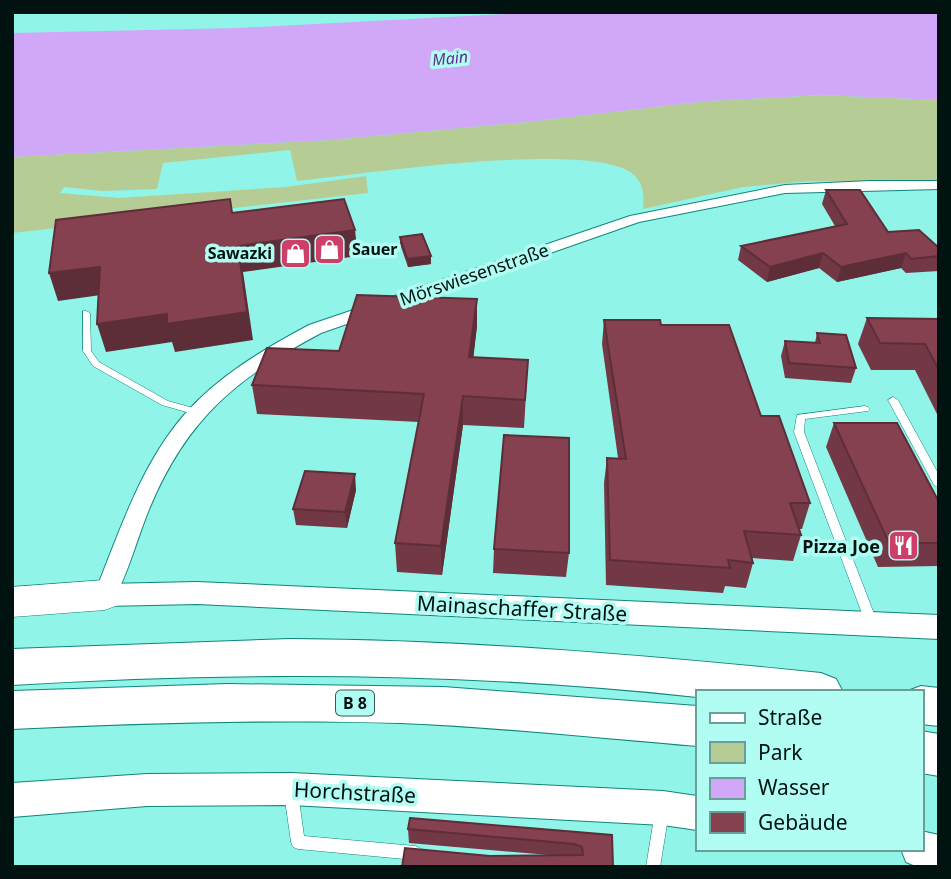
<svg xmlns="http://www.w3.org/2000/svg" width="951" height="879" font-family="'Noto Sans',sans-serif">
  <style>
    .green { fill: #b5cd95 }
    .water { fill: #d0a8f7 }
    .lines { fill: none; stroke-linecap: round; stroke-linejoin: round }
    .service-casing { stroke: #0e857c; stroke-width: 1 }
    .minor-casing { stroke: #0e857c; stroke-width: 2 }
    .tertiary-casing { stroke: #0e857c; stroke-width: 2 }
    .primary-casing { stroke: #0e857c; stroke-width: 1 }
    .trunk-casing { stroke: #0e857c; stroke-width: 2 }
    .service { fill: #fff; fill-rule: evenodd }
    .minor { fill: #fff; fill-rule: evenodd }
    .tertiary { fill: #fff; fill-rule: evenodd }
    .primary { fill: #fff; fill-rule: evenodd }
    .trunk { fill: #fff; fill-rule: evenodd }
    .wall { fill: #723845 }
    .shaded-wall { fill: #5d2e38 }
    .building { fill: #854150; stroke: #5d2e38; stroke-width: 2 }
    .labels { text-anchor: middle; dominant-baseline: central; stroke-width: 7; stroke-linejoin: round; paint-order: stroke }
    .far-water-label { font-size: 16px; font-style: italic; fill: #602d88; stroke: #b1fdf4 }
    .far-poi-label { font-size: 16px; font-weight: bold; fill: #001311; stroke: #b1fdf4; text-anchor: start }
    .shield { fill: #b1fdf4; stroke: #355955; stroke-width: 2 }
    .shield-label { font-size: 16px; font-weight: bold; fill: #001311 }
    .street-label { font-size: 18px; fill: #001311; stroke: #b1fdf4 }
    .poi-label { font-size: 18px; font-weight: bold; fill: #001311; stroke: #b1fdf4; text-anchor: end }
    .near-street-label { font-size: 21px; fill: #001311; stroke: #b1fdf4 }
  </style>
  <rect width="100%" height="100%" fill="#91f4e9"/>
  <path class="green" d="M 821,95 L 939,100 L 939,183 L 811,181 L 743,187 L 643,209 C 644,196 644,184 633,174 C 591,139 358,175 297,181 L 290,150 L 163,163 L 157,189 L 102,191 L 64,187 L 60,193 L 119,198 L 286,187 L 366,176 L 368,193 L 12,233 L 12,157 L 330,140 L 527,122 L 708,101 Z"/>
  <path class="water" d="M 543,12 L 939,12 L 939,100 L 821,95 L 708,101 L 527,122 L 330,140 L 12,157 L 12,33 L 238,28 Z"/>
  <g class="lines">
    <defs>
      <path id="service" d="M 83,311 L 86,311 L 90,313 L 91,351 L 99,362 L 168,401 L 200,410 L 202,412 L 200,414 L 197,415 L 162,405 L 93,366 L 83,351 Z
        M 893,397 L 898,400 L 939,475 L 939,488 L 934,485 L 888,400 Z
        M 865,406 L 868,407 L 870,409 L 868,411 L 805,419 L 804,432 L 878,624 L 876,627 L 872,629 L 868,627 L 866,624 L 794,432 L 797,415 Z
        M 291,787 L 296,788 L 298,793 L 304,836 L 415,846 L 420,848 L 422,853 L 420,858 L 415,860 L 298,849 L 293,847 L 291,842 L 284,793 L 286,788 Z
        M 662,805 L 667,807 L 669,812 L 660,867 L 646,867 L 655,812 L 657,807 Z"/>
      <path id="minor" d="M 870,181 L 939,181 L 939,189 L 785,193 L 639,222 L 321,333 C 237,378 188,417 150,507 C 137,538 129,572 113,601 L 105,604 L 97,601 L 94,595 C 119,533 140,466 184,415 C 218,376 264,349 309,325 L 630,216 L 785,185 Z"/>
      <path id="tertiary" d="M 197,582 L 939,615 L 939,639 L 197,604 L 105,606 L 95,603 L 90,595 L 95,587 L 105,584 Z
        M 291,773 L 663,791 L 697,796 L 697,830 L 663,825 L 291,805 L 147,806 L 12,817 L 12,783 L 147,774 Z
        M 921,831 L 939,835 L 939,867 L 918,867 L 906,862 L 901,849 L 921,849 Z"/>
      <path id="primary" d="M 105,580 L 118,585 L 124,595 L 118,605 L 105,610 L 12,617 L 12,587 Z"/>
      <path id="trunk" d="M 290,639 C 468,640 644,655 821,673 L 836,679 L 843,692 L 697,692 L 697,697 C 469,672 241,671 12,685 L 12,649 Z
        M 228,684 L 443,687 L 697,706 L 697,746 C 598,738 500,727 400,723 C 271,719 141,723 12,729 L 12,691 Z
        M 921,686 L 939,688 L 939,726 L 921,724 L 921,692 L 905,692 Z
        M 921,731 L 939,734 L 939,776 L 921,773 Z"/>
    </defs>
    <use href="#service" class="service-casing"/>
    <use href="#minor" class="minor-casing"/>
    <use href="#tertiary" class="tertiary-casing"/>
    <use href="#primary" class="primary-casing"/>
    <use href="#trunk" class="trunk-casing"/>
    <use href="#service" class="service"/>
    <use href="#minor" class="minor"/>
    <use href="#tertiary" class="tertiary"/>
    <use href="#primary" class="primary"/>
    <use href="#trunk" class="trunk"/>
  </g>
  <path class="wall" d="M 826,190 L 888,232 L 939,248 L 939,271 L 906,273 L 901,268 L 837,282 L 819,268 L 767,282 L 738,260 L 741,246 L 835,226 L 822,204 Z
    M 400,237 L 431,264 L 408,267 L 400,244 Z
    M 867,318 L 939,319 L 939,418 L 915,370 L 871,370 L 858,344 Z
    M 604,320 L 661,325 L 761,416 L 810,503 L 802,529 L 799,529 L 801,535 L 793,561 L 752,558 L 753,563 L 746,588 L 725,586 L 723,593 L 606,585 L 604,483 L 607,458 L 618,458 L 602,344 Z
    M 477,326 L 473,358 L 528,360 L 524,428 L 463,425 L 442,575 L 397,572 L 395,543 L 419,422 L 257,414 L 252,385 L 339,351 Z
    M 817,333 L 856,368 L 851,383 L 785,378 L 781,356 L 785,341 L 815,343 Z
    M 834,423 L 939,502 L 939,566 L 878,567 L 826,447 Z
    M 356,490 L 347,528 L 296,525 L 293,509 Z
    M 494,549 L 569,553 L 566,577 L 493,573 Z
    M 408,829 L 612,835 L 613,867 L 549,855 L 409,843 Z"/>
  <path class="shaded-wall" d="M 355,230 L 358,256 L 243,272 L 253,340 L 175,352 L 172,342 L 106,352 L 97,324 L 238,246 Z
    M 823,253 L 819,268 L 767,282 L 770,267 Z
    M 906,253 L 901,268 L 837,282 L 841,267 Z
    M 431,256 L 431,264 L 408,267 L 407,259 Z
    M 100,267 L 108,294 L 58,301 L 49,273 Z
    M 477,299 L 477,326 L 470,386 L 469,357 Z
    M 463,396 L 463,425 L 442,575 L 441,546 Z
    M 355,474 L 356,490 L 347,528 L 345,512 Z"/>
  <path class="building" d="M 826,190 L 860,190 L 888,232 L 919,230 L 939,248 L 939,256 L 911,259 L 906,253 L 841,267 L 823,253 L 770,267 L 741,246 L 847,224 Z
    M 230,199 L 232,213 L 344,199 L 355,230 L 238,246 L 247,312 L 167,324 L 167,314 L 97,324 L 100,267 L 49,273 L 56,220 Z
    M 422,234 L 431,256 L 407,259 L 400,237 Z
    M 357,295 L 477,299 L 469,357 L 528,360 L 525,400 L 463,396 L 441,546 L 395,543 L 424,394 L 252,385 L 267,348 L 339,351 Z
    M 867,318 L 939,319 L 939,370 L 925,344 L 880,343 Z
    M 604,320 L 660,320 L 661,325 L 729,325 L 761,416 L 779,416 L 810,503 L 790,503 L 801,535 L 744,531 L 753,563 L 728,560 L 730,568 L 610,560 L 607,458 L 626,459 Z
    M 817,333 L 846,335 L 856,368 L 789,363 L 785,341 L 820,343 Z
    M 834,423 L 897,423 L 939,502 L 939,543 L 889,543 Z
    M 504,435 L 569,438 L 569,553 L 494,549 Z
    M 305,471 L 355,474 L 345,512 L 293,509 Z
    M 410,818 L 612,835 L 613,867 L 402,867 L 405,848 L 490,856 L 583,855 L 582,847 L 574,844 L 408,829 Z"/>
  <defs>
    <symbol id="shop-square" viewBox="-11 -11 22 22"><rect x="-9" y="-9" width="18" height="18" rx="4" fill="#cd3f69" stroke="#b1fdf4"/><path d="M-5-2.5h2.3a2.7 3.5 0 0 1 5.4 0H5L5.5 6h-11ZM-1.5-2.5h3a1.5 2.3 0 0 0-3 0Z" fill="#fff"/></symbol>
    <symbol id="restaurant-square" viewBox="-11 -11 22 22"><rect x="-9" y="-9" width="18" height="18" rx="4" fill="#cd3f69" stroke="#b1fdf4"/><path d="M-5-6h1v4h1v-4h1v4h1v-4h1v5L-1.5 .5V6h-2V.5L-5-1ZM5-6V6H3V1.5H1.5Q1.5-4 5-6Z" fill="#fff"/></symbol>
  </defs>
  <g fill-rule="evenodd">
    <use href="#shop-square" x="312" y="232" width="35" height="35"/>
    <use href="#shop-square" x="278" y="236" width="35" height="35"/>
    <use href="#restaurant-square" x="886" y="528" width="35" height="35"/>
  </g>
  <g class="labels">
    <g class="far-water-label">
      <text transform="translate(450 58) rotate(-6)">Main</text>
    </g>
    <g class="far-poi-label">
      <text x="352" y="249">Sauer</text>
      <text x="272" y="253" text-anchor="end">Sawazki</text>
    </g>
    <rect class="shield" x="336" y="690.5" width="38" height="25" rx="5"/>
    <g class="shield-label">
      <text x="355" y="703">B 8</text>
    </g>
    <g class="street-label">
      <text transform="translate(474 274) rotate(-19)">Mörswiesenstraße</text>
    </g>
    <g class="poi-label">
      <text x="880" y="546">Pizza Joe</text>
    </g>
    <g class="near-street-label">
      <text transform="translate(522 608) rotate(3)">Mainaschaffer Straße</text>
      <text transform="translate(355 792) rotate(3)">Horchstraße</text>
    </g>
  </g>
  <rect width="951" height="879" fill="none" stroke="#001311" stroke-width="28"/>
  <rect x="696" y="690" width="228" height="161" fill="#b1fdf4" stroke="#6a9f99" stroke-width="2"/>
  <rect x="710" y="713" width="35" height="10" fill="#ffffff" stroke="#6a9f99" stroke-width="2"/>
  <text x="758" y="725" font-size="21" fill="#001311">Straße</text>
  <rect x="710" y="742" width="35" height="21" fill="#b5cd95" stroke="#6a9f99" stroke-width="2"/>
  <text x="758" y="760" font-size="21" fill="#001311">Park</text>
  <rect x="710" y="778" width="35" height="21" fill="#d0a8f7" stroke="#6a9f99" stroke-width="2"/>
  <text x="758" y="795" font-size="21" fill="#001311">Wasser</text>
  <rect x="710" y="812" width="35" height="21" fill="#854150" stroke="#6a9f99" stroke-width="2"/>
  <text x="758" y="830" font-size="21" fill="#001311">Gebäude</text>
</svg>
